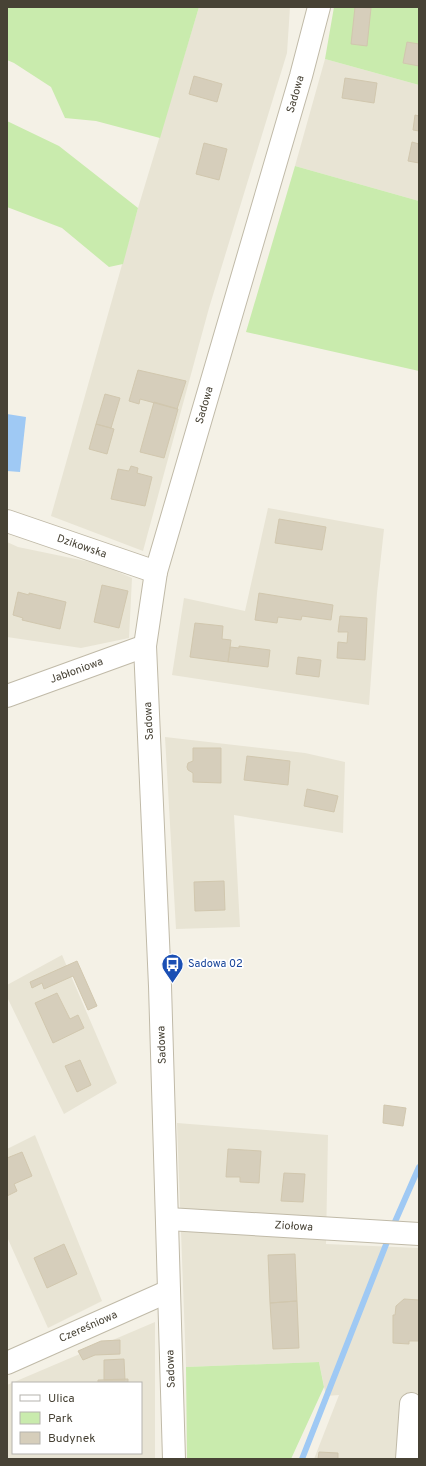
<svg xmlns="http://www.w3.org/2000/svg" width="426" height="1466" font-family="Overpass,sans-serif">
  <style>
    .residential { fill: #e8e4d4; fill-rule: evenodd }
    .green { fill: #c9ebad }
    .water { fill: #9fc9f4 }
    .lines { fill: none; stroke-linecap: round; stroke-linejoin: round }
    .stream { stroke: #9fc9f4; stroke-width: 6 }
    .building { fill: #d6cebb; stroke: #d1c7ae }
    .minor-casing { stroke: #c0baa8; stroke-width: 24 }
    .minor { stroke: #fff; stroke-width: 22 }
    .labels { text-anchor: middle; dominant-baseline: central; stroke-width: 3.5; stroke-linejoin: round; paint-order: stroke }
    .street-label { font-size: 11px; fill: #474235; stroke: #fff }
    .transit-label { font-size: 11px; fill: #164399; stroke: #fff; text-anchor: start }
  </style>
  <rect width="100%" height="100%" fill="#f4f1e6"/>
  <path class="residential" d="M 199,7 L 290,7 L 287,53 L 209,308 L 143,551 L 51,516 L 138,208 Z
    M 325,59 L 419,85 L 419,201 L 295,166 Z
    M 268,508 L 384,529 L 377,593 L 369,705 L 172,675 L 184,598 L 245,611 Z
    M 7,542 L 18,547 L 100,564 L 132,578 L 129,638 L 81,648 L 7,637 Z
    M 165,737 L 305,753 L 345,762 L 343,833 L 234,815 L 240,927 L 176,929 Z
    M 62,955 L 117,1083 L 64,1114 L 7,997 L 7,985 Z
    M 177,1123 L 328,1135 L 326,1244 L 419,1248 L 419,1459 L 314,1459 L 339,1395 L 326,1396 L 319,1362 L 186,1367 Z
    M 35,1135 L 102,1301 L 48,1328 L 7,1237 L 7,1149 Z
    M 155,1322 L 155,1459 L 7,1459 L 7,1385 ZM 13,1383 L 141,1383 L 141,1453 L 13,1453 Z"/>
  <path class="green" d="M 7,7 L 199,7 L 160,138 L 96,121 L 65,118 L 51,87 L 14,63 L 7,60 Z
    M 334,7 L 419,7 L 419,85 L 325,59 Z
    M 7,121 L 59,146 L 138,208 L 123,264 L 109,267 L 62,228 L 7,207 Z
    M 295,166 L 419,201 L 419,371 L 246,332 Z
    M 319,1362 L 324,1387 L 291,1459 L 187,1459 L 186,1367 Z"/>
  <path class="water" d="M 7,414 L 26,417 L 20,472 L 7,471 Z"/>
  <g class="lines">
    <path class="stream" d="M 394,1224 L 419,1167
      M 302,1459 L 387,1242"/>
  </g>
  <path class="building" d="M 355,7 L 371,8 L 367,46 L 351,44 Z
    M 407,42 L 419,44 L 419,66 L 403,63 Z
    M 194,76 L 222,84 L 217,102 L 189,94 Z
    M 345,78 L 377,83 L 374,103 L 342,98 Z
    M 415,115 L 419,116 L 419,131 L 413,130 Z
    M 412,142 L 419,144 L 419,163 L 408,161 Z
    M 204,143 L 227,149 L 219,180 L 196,174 Z
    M 138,370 L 186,381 L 177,409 L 140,399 L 139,404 L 129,401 Z
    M 105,394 L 120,398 L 111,428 L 96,424 Z
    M 154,402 L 178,409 L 164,458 L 140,452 Z
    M 96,424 L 114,429 L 107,454 L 89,449 Z
    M 131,466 L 138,468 L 137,473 L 152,477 L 145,506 L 111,499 L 118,469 L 129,471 Z
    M 279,519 L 326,527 L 322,550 L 275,543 Z
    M 102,585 L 128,591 L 119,628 L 94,622 Z
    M 18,592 L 29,595 L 29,593 L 66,602 L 60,629 L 22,620 L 23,618 L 13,615 Z
    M 259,593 L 333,605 L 331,620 L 302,616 L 301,620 L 278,617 L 277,623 L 255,620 Z
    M 340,616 L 367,618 L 365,660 L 337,658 L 338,642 L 347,643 L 348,632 L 338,632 Z
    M 195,623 L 223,626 L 222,639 L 231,640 L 228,662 L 190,657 Z
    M 239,646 L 270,650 L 268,667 L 228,662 L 230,647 L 239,648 Z
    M 298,657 L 321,660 L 319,677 L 296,674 Z
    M 193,748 L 221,748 L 221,783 L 193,782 L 193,773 L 188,770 L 187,767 L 188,763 L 193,761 Z
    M 247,756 L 290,761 L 288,785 L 244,780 Z
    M 307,789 L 338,796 L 334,812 L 304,806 Z
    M 224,881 L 225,910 L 195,911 L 194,882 Z
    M 77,961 L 97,1006 L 88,1010 L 73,976 L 44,989 L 42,983 L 32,988 L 30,982 Z
    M 57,993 L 70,1019 L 78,1015 L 84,1028 L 53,1043 L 35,1003 Z
    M 80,1060 L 91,1085 L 77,1092 L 65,1066 Z
    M 384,1105 L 406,1108 L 403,1126 L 383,1123 Z
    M 228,1149 L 261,1151 L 259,1183 L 240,1182 L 240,1177 L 226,1177 Z
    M 22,1152 L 32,1176 L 14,1184 L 17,1191 L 7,1196 L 7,1158 Z
    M 284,1173 L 305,1174 L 303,1202 L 281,1201 Z
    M 64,1244 L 77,1274 L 47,1288 L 34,1258 Z
    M 295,1254 L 297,1301 L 270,1303 L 268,1255 Z
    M 404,1299 L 419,1300 L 419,1341 L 409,1341 L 409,1344 L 393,1343 L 393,1315 L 395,1315 L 396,1306 Z
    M 297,1301 L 299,1348 L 273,1349 L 270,1303 Z
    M 120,1340 L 120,1354 L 95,1355 L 83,1360 L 78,1351 L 101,1341 Z
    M 124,1359 L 125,1380 L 104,1380 L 104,1360 Z
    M 128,1379 L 128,1383 L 98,1383 L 98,1380 Z
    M 319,1452 L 338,1453 L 338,1459 L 318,1459 Z"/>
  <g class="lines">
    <defs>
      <g id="minor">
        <path id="s1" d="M 7,521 L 156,572"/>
        <path id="s2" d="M 7,696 L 145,646"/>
        <path id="s3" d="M 168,1219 L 419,1234"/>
        <path id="s4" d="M 7,1363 L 169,1291"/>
        <path id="s5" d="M 174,1459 L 160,986 L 145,646 L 156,572 L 301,76 L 319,7"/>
        <path d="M 407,1459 L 411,1404"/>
      </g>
    </defs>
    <use href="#minor" class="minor-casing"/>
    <use href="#minor" class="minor"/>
  </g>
  <defs>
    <symbol id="bus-pin" viewBox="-11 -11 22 30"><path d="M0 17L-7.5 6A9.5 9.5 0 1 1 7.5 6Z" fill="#1a4fb4" stroke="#fff"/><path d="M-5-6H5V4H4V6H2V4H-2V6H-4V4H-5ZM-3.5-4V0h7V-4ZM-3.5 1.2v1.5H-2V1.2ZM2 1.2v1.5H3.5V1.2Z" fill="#fff"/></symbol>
  </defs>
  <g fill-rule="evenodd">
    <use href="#bus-pin" x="160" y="952" width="25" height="34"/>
  </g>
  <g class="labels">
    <g class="street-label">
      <text stroke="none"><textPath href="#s5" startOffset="1386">Sadowa</textPath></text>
      <text stroke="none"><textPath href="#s5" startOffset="1062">Sadowa</textPath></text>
      <text stroke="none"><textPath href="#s1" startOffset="79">Dzikowska</textPath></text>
      <text stroke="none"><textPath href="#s2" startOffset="74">Jabłoniowa</textPath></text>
      <text transform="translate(149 721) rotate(-93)">Sadowa</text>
      <text transform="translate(162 1045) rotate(-92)">Sadowa</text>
      <text stroke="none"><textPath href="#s3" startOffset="126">Ziołowa</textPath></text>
      <text stroke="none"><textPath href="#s4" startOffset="89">Czereśniowa</textPath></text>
      <text transform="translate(171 1369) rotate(-92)">Sadowa</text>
    </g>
    <g class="transit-label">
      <text x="188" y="964">Sadowa 02</text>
    </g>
  </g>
  <rect width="426" height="1466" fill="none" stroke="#474235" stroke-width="16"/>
  <rect x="12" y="1382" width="130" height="72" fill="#ffffff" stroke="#b5b3ae"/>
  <rect x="20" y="1395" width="20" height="6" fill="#ffffff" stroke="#b5b3ae"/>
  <text x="48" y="1402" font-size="12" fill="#474235">Ulica</text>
  <rect x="20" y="1412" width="20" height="12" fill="#c9ebad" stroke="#b5b3ae"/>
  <text x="48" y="1422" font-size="12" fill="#474235">Park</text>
  <rect x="20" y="1432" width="20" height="12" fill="#d6cebb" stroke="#b5b3ae"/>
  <text x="48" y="1442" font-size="12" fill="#474235">Budynek</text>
</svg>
